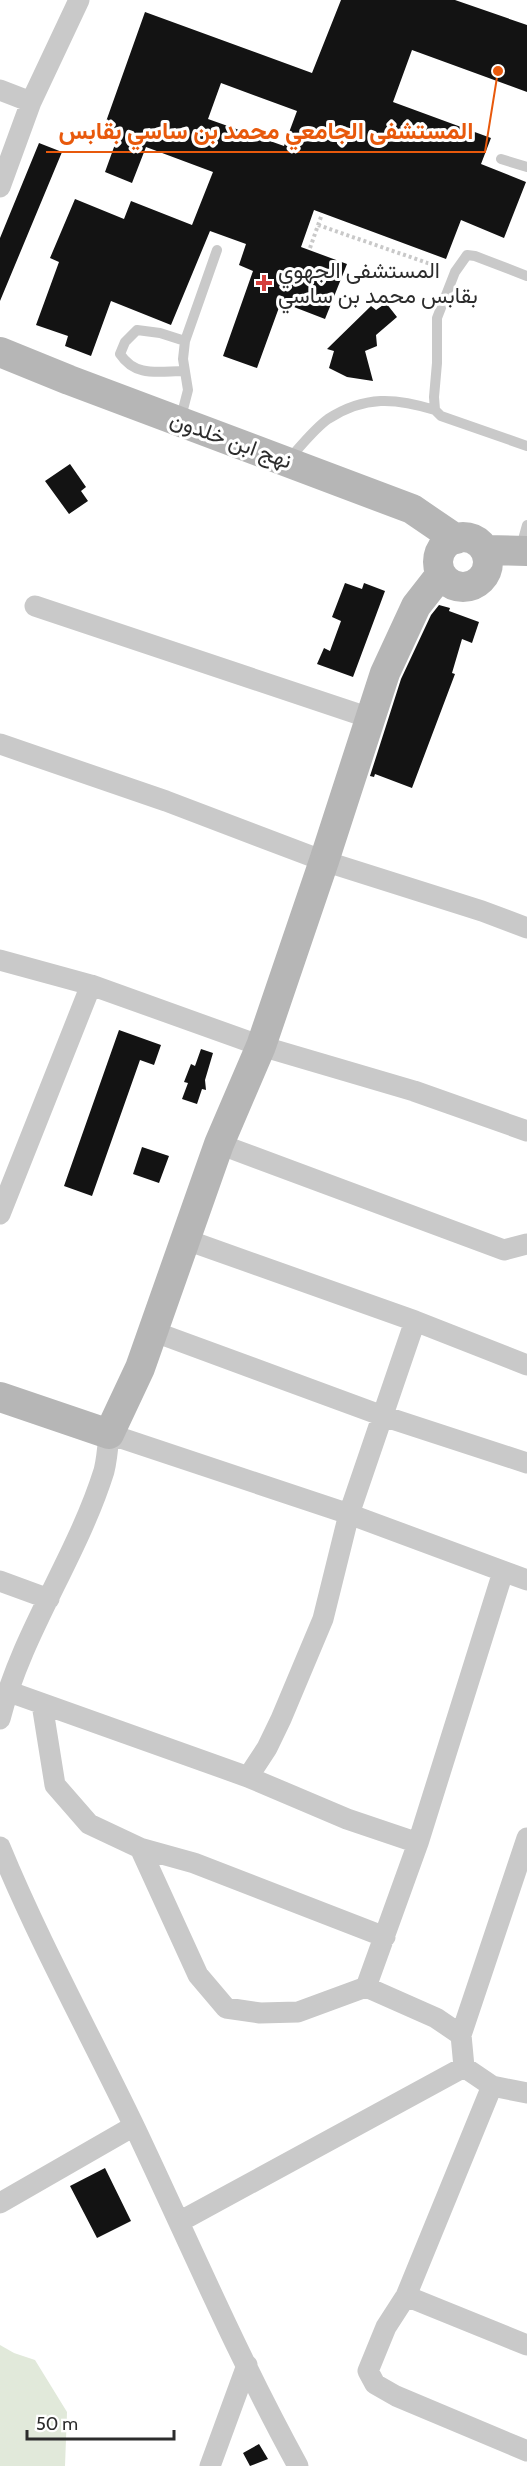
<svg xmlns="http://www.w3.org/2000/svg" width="527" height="2466" font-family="Cabin,Vazirmatn,sans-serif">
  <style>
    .green { fill: #e1e9da }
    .building { fill: #131313; fill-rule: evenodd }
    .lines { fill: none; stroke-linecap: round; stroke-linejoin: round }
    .path { stroke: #c9c9c9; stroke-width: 4; stroke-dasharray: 3 3; stroke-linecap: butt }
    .lane { stroke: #c9c9c9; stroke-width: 10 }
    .street { stroke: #c9c9c9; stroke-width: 21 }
    .secondary { stroke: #b6b6b6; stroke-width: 30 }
    .poi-dot { fill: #d5403c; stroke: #fff; stroke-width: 2 }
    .labels { text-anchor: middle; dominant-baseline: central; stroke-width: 6; stroke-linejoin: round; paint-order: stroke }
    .poi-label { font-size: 22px; fill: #2c2c2c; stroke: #fff; text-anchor: start }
    .street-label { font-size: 22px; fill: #2c2c2c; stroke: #fff }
    .leader { fill: none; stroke: #e8590c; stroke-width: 2 }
    .callout-dot { fill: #e8590c; stroke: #fff; stroke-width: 2 }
    .callout-label { font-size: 24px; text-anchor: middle; font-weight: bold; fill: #e8590c; stroke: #fff; stroke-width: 6; stroke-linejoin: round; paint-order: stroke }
  </style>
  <rect width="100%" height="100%" fill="#fff"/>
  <path class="green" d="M 0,2345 L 14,2353 L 35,2360 L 67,2412 L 65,2466 L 0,2466 Z"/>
  <path class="building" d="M 341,0 L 455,0 L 527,25 L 527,92 L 412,50 L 393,102 L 491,138 L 481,164 L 526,182 L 504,238 L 461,220 L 446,259 L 314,210 L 301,247 L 347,264 L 325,319 L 281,302 L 257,368 L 223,356 L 253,271 L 239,265 L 246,244 L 210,231 L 171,325 L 111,301 L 91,356 L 65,346 L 68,336 L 36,325 L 59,262 L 50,258 L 75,199 L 124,219 L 131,201 L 192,225 L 213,172 L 146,147 L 132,183 L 105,172 L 118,136 L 103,130 L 145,12 L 312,73 ZM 221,83 L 297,111 L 284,146 L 208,119 Z
    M 39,143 L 62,152 L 0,301 L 0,238 Z
    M 386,303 L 397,317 L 376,335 L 377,346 L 365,351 L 373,381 L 347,377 L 329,368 L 334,351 L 327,349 L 371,306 L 376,310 Z
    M 70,464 L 86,487 L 81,491 L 88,501 L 69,514 L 45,481 Z
    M 345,583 L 362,589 L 364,583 L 385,591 L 353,677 L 317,664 L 324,648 L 330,651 L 341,621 L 332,617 Z
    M 439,605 L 450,608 L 449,611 L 479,622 L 472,643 L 462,639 L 452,673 L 455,674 L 412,788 L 375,774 L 374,777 L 370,776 L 401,679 L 431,615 Z
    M 119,1030 L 161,1045 L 154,1065 L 140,1060 L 92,1196 L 64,1186 Z
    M 201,1049 L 213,1053 L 205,1080 L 206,1090 L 202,1089 L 197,1104 L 182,1099 L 188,1083 L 184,1082 L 191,1064 L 195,1066 Z
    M 142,1147 L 169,1156 L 159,1183 L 133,1174 Z
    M 105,2168 L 131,2221 L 97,2238 L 70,2186 Z
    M 259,2444 L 268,2459 L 250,2466 L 243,2453 Z"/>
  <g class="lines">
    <path class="path" d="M 318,225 L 442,268
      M 310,248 L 322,214"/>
    <path class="lane" d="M 501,159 L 527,167
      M 527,276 L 475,256 L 467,255 L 455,272 L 437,318 L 437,363 L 434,397 L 435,410 L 441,416 L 527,446
      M 185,371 C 159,371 136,378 120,354 L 125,342 L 137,330 L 160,333 L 185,341
      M 180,421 L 188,390 L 183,359 L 185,341 L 217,250
      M 289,459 C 301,446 314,429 328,419 C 365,395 396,398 435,410
      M 520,550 L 527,525"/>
    <path class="street" d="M 0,90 L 31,102
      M 0,187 L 31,102 L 79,0
      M 35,606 L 370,718
      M 0,744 L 166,801 L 324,861 L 482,911 L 527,928
      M 0,960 L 91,985 L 261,1046 L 414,1091 L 527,1131
      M 219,1144 L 504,1250 L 527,1244
      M 0,1214 L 91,985
      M 184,1239 L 415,1321 L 527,1365
      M 415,1321 L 349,1514 L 323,1619 L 281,1719 L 267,1748 L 248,1777 L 347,1819 L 418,1843
      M 152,1331 L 383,1416 L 527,1463
      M 0,1581 L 49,1599
      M 7,1691 L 248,1777
      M 42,1704 L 55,1785 L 89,1824 L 140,1848 L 194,1863 L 385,1937
      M 0,1719 C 22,1632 77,1557 104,1471 C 107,1459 108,1446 109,1434 L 349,1514 L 527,1580
      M 0,1847 C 40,1944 91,2036 136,2130 C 189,2242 238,2357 298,2466
      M 140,1848 L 198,1975 L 226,2008 L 260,2013 L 298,2012 L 366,1987 L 436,2018 L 461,2035
      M 366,1987 L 418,1843 L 503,1572
      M 464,2067 L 461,2035 L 527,1838
      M 464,2067 L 492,2086 L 527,2093
      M 492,2086 L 406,2296 L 386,2327 L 368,2371 L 375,2384 L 396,2396 L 527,2451
      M 0,2203 L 134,2126
      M 179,2222 L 464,2067
      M 406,2296 L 527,2345
      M 210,2466 L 247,2365"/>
    <path class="secondary" d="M 0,352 L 69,380 L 412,509 L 456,539
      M438 562a25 25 0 1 1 50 0a25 25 0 1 1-50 0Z
      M 485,550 L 527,551
      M 0,1397 L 109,1434 L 140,1368 L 219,1144 L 261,1046 L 324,861 L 385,673 L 416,606 L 441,574"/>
  </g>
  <path class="poi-dot" d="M261 274h6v6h6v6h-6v6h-6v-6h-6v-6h6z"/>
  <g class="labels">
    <g class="poi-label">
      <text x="278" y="270">المستشفى الجهوي<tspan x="278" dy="25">بقابس محمد بن ساسي</tspan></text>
    </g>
    <g class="street-label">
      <text transform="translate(231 440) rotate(20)">نهج ابن خلدون</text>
    </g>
  </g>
  <path class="leader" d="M498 71L485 152H46"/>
  <circle class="callout-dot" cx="498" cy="71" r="6"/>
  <g class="callout-label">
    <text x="266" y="139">المستشفى الجامعي محمد بن ساسي بقابس</text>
  </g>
  <path d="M27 2430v9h147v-9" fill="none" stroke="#2c2c2c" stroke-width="3"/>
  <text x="36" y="2430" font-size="18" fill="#2c2c2c" stroke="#ffffff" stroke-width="4.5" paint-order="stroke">50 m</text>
</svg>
